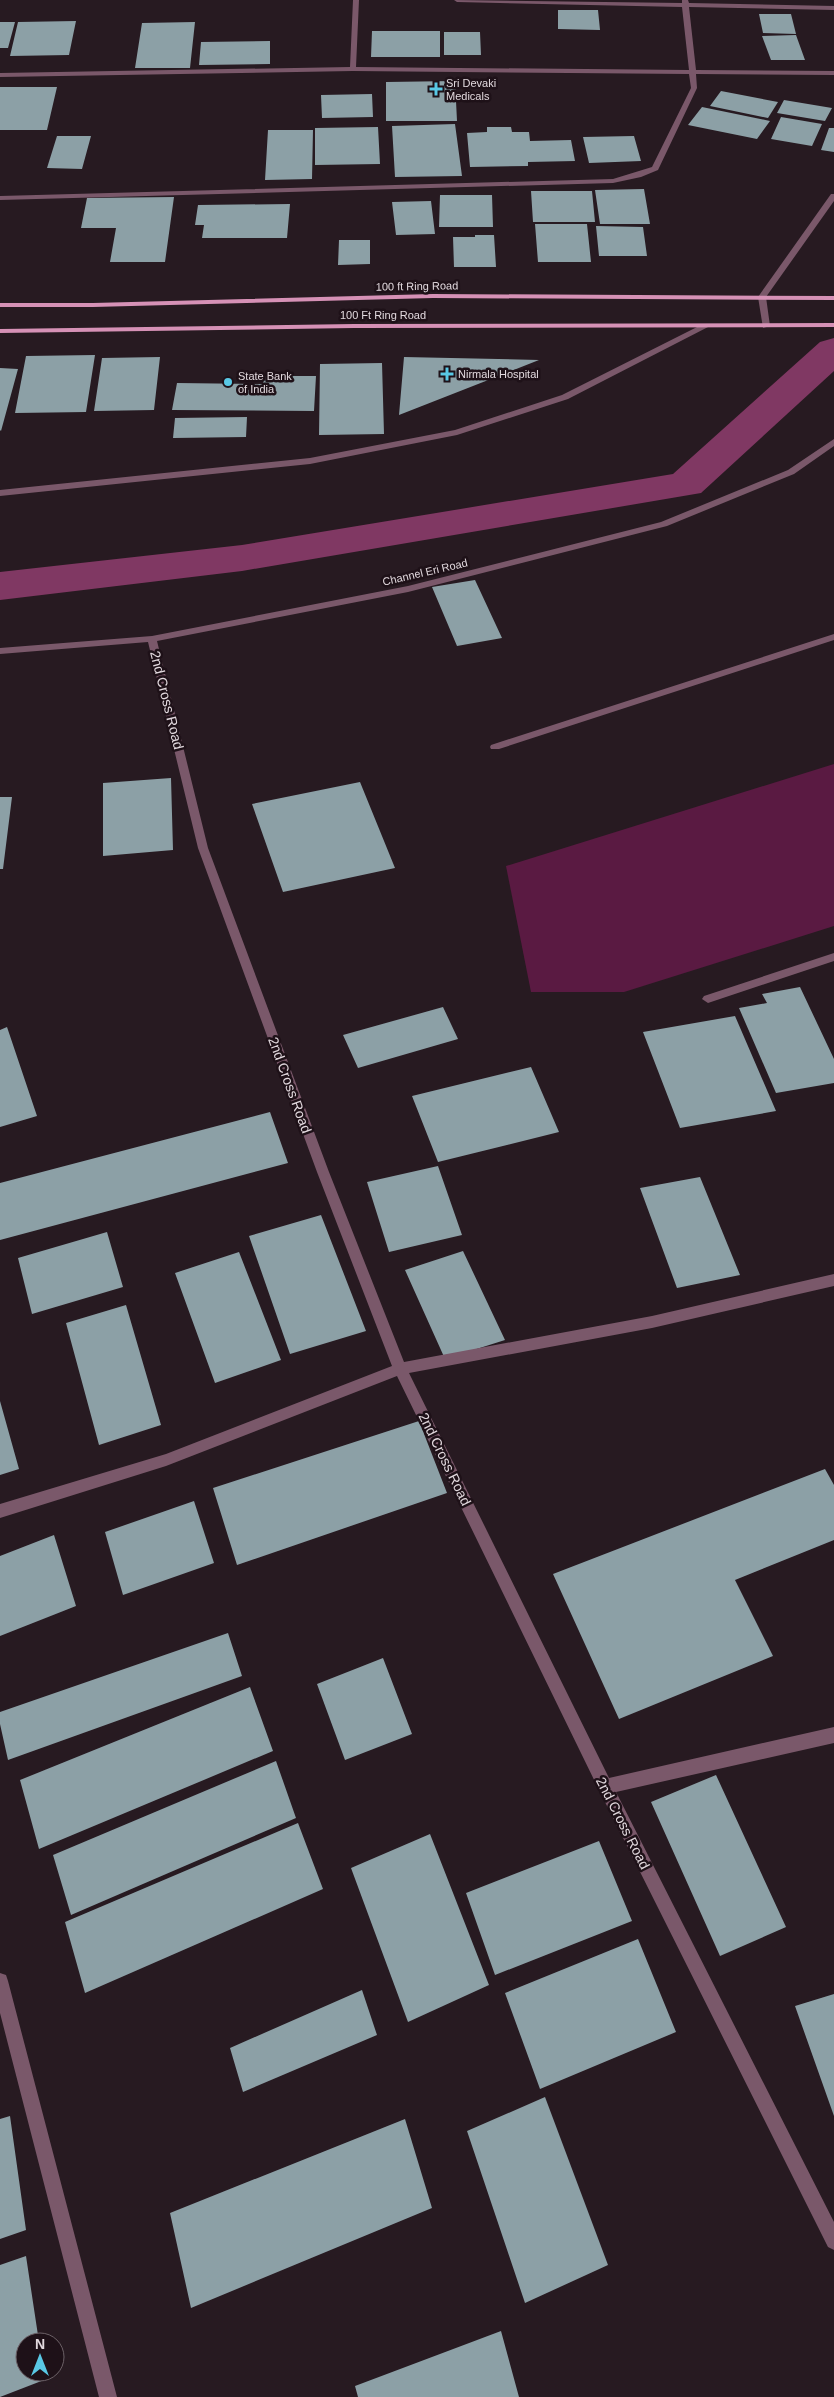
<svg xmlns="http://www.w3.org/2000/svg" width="834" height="2397" font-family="Arial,sans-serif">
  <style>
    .green { fill: #5a1a42 }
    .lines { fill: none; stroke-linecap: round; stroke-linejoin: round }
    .canal { fill: #803863; fill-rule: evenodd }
    .building { fill: #8ca0a6 }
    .minor { fill: #7a586a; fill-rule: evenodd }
    .primary { fill: #d691b6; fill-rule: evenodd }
    .poi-dot { fill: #59c8e5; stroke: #1e1118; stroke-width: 2 }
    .labels { text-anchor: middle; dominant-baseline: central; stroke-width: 5; stroke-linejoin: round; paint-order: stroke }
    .far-poi-label { font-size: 11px; fill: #e1d8dd; stroke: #1e1118; text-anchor: start }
    .far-street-label { font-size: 11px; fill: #e1d8dd; stroke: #1e1118 }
    .street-label { font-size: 14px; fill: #e1d8dd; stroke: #1e1118 }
  </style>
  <rect width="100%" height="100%" fill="#271a21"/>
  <path class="green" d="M 834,764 L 834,926 L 624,992 L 531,992 L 506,866 Z"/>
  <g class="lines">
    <path class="canal" d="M 834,338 L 834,371 L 701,493 L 242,571 L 0,600 L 0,572 L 242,545 L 673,474 L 820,342 Z"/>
  </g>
  <path class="building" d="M 558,10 L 598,10 L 600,30 L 558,29 Z
    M 759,14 L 791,14 L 796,34 L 763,33 Z
    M 76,21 L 69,55 L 10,56 L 18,22 Z
    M 0,22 L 15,22 L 8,48 L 0,48 Z
    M 195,22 L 190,68 L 135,68 L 142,23 Z
    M 372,31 L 440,31 L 440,57 L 371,57 Z
    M 444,32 L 480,32 L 481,55 L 444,55 Z
    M 796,35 L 805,60 L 771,60 L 762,36 Z
    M 270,41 L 270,64 L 199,65 L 201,42 Z
    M 455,81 L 457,121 L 386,121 L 386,82 Z
    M 0,87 L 57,87 L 47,130 L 0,130 Z
    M 721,91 L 778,102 L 768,118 L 710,106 Z
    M 372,94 L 373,117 L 322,118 L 321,95 Z
    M 784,100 L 832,108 L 825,121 L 777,113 Z
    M 702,107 L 770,121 L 757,139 L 688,125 Z
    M 781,117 L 822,124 L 812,146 L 771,139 Z
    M 455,124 L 462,176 L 395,177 L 392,126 Z
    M 378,127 L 380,164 L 315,165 L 315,128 Z
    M 487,127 L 511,127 L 512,132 L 529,132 L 530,141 L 571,140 L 575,161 L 528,162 L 528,166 L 470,167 L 467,133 L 487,132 Z
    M 829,128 L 834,128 L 834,152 L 821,150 Z
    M 268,130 L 313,130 L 312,179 L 265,180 Z
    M 57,136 L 91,136 L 82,169 L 47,168 Z
    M 634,136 L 641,161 L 589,163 L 583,137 Z
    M 644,189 L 650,224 L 600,224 L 595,190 Z
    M 531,191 L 592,191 L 595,222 L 533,222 Z
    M 440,195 L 492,195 L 493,227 L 439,227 Z
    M 174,197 L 165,262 L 110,262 L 116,228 L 81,228 L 87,198 Z
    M 431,201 L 435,234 L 396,235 L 392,202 Z
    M 290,204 L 287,238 L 202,238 L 204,225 L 195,225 L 198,205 Z
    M 535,224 L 587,224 L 591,262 L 538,262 Z
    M 596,226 L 643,227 L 647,256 L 599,256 Z
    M 475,235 L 494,235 L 496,267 L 454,267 L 453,237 L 475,237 Z
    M 339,240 L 370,240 L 370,264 L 338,265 Z
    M 95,355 L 86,412 L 15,413 L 26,356 Z
    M 160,357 L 154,410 L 94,411 L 102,358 Z
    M 404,357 L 539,360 L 399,415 Z
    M 382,363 L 384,434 L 319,435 L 320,364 Z
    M 0,368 L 18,369 L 1,431 L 0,430 Z
    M 264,376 L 316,376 L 314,411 L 172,410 L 177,383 L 263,384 Z
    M 247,417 L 246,437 L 173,438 L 175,418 Z
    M 475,580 L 502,638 L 457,646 L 432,587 Z
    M 171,778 L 173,850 L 103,856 L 103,783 Z
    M 360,782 L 395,868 L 283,892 L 252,804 Z
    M 0,797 L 12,797 L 3,869 L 0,869 Z
    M 800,987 L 834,1059 L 834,1083 L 776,1093 L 739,1008 L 767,1003 L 762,994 Z
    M 443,1007 L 458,1039 L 358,1068 L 343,1035 Z
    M 735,1016 L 776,1111 L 680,1128 L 643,1032 Z
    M 7,1027 L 37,1116 L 0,1127 L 0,1030 Z
    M 531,1067 L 559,1132 L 438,1162 L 412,1096 Z
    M 270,1112 L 288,1163 L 0,1240 L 0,1183 Z
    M 438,1166 L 462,1235 L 389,1252 L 367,1182 Z
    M 700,1177 L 740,1275 L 677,1288 L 640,1188 Z
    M 321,1215 L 366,1331 L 290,1354 L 249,1236 Z
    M 107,1232 L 123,1287 L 32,1314 L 18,1258 Z
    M 463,1251 L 505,1340 L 445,1359 L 405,1270 Z
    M 239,1252 L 281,1360 L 215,1383 L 175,1273 Z
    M 126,1305 L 161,1425 L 99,1445 L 66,1323 Z
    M 0,1401 L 19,1469 L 0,1475 Z
    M 419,1421 L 447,1493 L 237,1565 L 213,1488 Z
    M 825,1469 L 834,1485 L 834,1540 L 735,1580 L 773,1656 L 619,1719 L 553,1574 Z
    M 194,1501 L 214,1563 L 123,1595 L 105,1532 Z
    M 54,1535 L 76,1606 L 0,1636 L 0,1556 Z
    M 228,1633 L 242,1676 L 8,1760 L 0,1724 L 0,1712 Z
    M 383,1658 L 412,1734 L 345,1760 L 317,1684 Z
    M 250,1687 L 273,1751 L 39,1849 L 20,1780 Z
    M 276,1761 L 296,1818 L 71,1915 L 53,1855 Z
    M 716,1775 L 786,1927 L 720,1956 L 651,1802 Z
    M 298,1823 L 323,1889 L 85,1993 L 65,1922 Z
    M 430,1834 L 489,1985 L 408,2022 L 351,1868 Z
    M 599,1841 L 632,1921 L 495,1975 L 466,1893 Z
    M 638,1939 L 676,2032 L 540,2089 L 505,1993 Z
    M 362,1990 L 377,2035 L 243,2092 L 230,2048 Z
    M 834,1994 L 834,2116 L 795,2006 Z
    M 545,2097 L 608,2265 L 525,2303 L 467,2131 Z
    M 10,2116 L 26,2230 L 0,2239 L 0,2119 Z
    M 405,2119 L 432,2208 L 191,2308 L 170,2213 Z
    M 26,2256 L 39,2342 L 25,2342 L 25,2372 L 43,2372 L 44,2380 L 0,2397 L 0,2265 Z
    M 501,2331 L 519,2397 L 358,2397 L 355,2386 Z"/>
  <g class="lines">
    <path class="minor" d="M 353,0 L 359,0 L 356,67 L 689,70 L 682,7 L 457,2 L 454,0 L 682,3 L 682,0 L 688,0 L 689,3 L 834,6 L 834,10 L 689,7 L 696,70 L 834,71 L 834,75 L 696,74 L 697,88 L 658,170 L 641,177 L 613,183 L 0,200 L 0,196 L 613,179 L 652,167 L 691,88 L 689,74 L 353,71 L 0,77 L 0,73 L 350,67 Z
      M 831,194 L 834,194 L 834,201 L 766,297 L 770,326 L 763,328 L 758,297 Z
      M 703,324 L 710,326 L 568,399 L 457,435 L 310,464 L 0,496 L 0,490 L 310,458 L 455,430 L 562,395 Z
      M 834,439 L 834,446 L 794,474 L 667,526 L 408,592 L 157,641 L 208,848 L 329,1172 L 404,1362 L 652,1316 L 834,1274 L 834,1286 L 652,1328 L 409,1373 L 609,1778 L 834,1727 L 834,1743 L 616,1792 L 834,2222 L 834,2250 L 828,2247 L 600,1792 L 397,1376 L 166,1466 L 0,1518 L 0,1504 L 166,1454 L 392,1366 L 317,1172 L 198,848 L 148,642 L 0,654 L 0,648 L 152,636 L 408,586 L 661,522 L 788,470 Z
      M 834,634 L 834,640 L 499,749 L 491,749 L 490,747 L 491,745 Z
      M 834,953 L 834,961 L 708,1003 L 702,999 L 704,996 Z
      M 0,1973 L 6,1975 L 8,1981 L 117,2397 L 99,2397 L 0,2013 Z"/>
    <path class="primary" d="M 433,294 L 834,296 L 834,300 L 433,298 L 93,307 L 0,307 L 0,303 L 93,303 Z
      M 834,323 L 834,327 L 354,328 L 0,333 L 0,329 L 354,324 Z"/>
  </g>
  <g class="poi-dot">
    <path d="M433.5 81.5h5v5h5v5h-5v5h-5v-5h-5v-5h5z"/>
    <path d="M444.5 366.5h5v5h5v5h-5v5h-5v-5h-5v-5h5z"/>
    <circle cx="228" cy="382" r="5"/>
  </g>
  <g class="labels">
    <g class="far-poi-label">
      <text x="446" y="83">Sri Devaki<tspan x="446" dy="13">Medicals</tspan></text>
      <text x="458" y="374">Nirmala Hospital</text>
      <text x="238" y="376">State Bank<tspan x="238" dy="13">of India</tspan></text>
    </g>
    <g class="far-street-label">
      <text transform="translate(417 286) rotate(-1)">100 ft Ring Road</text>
      <text x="383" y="315">100 Ft Ring Road</text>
      <text transform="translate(425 572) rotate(-13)">Channel Eri Road</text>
    </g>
    <g class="street-label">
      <text transform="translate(167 700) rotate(76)">2nd Cross Road</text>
      <text transform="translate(290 1085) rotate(70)">2nd Cross Road</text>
      <text transform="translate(445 1459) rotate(64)">2nd Cross Road</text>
      <text transform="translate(623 1823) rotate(63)">2nd Cross Road</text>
    </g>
  </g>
  <g transform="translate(40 2357)"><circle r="24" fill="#1e1118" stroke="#6c6167"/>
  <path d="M0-4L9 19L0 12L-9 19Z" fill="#59c8e5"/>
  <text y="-8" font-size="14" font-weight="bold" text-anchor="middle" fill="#e1d8dd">N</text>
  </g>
</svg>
